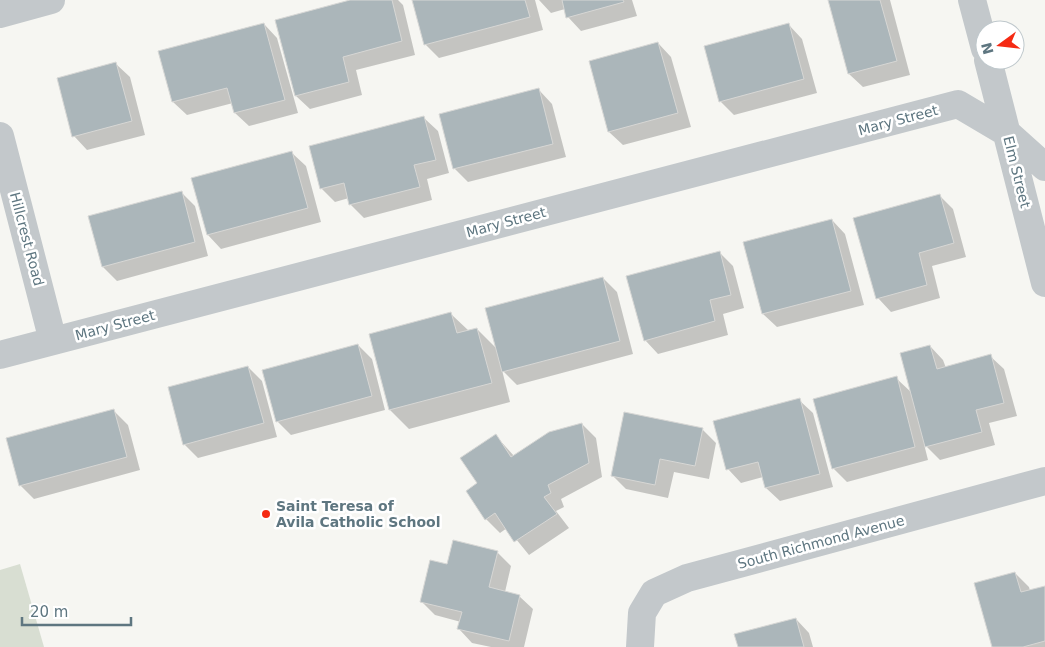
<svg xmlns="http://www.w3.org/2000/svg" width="1045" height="647" font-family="'DejaVu Sans',sans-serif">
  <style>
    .green { fill: #d8ded2 }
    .shadow { fill: #0003 }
    .building { fill: #abb6ba; stroke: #d7d7d5 }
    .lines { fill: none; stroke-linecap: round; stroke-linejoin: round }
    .minor { stroke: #c3c8cb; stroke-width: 28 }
    .poi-dot { fill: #f52a13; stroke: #fff; stroke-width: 2 }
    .labels { text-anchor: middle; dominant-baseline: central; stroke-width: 5; stroke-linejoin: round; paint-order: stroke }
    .street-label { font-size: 14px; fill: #5e7680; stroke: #fff }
    .poi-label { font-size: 14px; font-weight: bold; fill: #5e7680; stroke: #fff; text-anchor: start }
  </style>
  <rect width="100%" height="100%" fill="#f6f6f2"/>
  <path class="green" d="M 20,564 L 44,647 L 0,647 L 0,570 Z"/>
  <path class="shadow" d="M 355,0 L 398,0 L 403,5 L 415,55 L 356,70 L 362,95 L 310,109 L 296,96 Z
    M 413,0 L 535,0 L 543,30 L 439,58 L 425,44 Z
    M 539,0 L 632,0 L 637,16 L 581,31 L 568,17 L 565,9 L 551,13 Z
    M 830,0 L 890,0 L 910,75 L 863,87 L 849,74 Z
    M 264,24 L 277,38 L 298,113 L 249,126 L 235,113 L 233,103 L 187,115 L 173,102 L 160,52 Z
    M 789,25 L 802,39 L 817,93 L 734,115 L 720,101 Z
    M 658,43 L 671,57 L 691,127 L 623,145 L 609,132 Z
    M 116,64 L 130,77 L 145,135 L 87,150 L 74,136 Z
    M 539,90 L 552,104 L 566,157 L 468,182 L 454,168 Z
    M 424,118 L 438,131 L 449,173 L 427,179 L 432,200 L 364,218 L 350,204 L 349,198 L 335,202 L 321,188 Z
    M 292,153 L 306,166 L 321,222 L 221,249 L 208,235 L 193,179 Z
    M 181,192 L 195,206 L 208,256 L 117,281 L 103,267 L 90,217 Z
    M 939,195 L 953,209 L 966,257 L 932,266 L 940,298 L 891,312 L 878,298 Z
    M 832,220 L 845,234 L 864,305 L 777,327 L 763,314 Z
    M 719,252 L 733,266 L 744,308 L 723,314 L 728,335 L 658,354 L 645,340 Z
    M 603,278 L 617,292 L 633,354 L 517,385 L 502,370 L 510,402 L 409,429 L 390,410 L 451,314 L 469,331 L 477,329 L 498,350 Z
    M 358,345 L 372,359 L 385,410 L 291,435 L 277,421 Z
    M 930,346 L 943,360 L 946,368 L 990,356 L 1004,369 L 1017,416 L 989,423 L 995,445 L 940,460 L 924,444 L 928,460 L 847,482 L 833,468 L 896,378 L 912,393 Z
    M 248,367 L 262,381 L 277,437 L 198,458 L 184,444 Z
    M 799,400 L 813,413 L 833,487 L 780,501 L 766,488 L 763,477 L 741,483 L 728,469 Z
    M 114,411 L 128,425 L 140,470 L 34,499 L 20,485 Z
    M 625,413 L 703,430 L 716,443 L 709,479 L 674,472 L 668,498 L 626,489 L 612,475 Z
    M 582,424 L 596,438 L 602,477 L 561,499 L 564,507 L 556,511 L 569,528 L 529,555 L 507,528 L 500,533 L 486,519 L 479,484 L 496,436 L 514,456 Z
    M 497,552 L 511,566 L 505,592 L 519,596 L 533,609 L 524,647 L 491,647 L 472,643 L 459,629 L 461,622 L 435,615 L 421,601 L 448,565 Z
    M 1015,573 L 1029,587 L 1030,591 L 1045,587 L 1045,647 L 993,647 Z
    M 796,619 L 809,633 L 813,647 L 739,647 Z"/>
  <path class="building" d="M 350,0 L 392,0 L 402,41 L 343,57 L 349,82 L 295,96 L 275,20 Z
    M 412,0 L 525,0 L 530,17 L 424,45 Z
    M 562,0 L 623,0 L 624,2 L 566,18 Z
    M 828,0 L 880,0 L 897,61 L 848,74 Z
    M 264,23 L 285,100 L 234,113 L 227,88 L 172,102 L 158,51 Z
    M 789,23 L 804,79 L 719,102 L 704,46 Z
    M 658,42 L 678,113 L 608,132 L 589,61 Z
    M 116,62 L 132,121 L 72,137 L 57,78 Z
    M 539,88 L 553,144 L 453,169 L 439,114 Z
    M 424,116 L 436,160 L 414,165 L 420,187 L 349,205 L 344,183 L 320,189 L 309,146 Z
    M 292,151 L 308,208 L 207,235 L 191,178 Z
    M 182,191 L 195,242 L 102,267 L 88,216 Z
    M 940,194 L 954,243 L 919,253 L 927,285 L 876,299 L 853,218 Z
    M 832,219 L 851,291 L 762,314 L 743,242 Z
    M 720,251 L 731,295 L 710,300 L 715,321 L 644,341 L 626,276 Z
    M 603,277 L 620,341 L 502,372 L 485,308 Z
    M 451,312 L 457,333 L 477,328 L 492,383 L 389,410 L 369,334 Z
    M 358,344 L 372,396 L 276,422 L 262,370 Z
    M 930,345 L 937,369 L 991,354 L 1004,403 L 976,410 L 982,432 L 925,447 L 900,353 Z
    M 248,366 L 264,423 L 183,445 L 168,387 Z
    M 897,376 L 915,447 L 832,469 L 813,399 Z
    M 800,398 L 820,474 L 765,488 L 758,462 L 726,470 L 713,421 Z
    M 114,409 L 127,457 L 19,486 L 6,438 Z
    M 624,412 L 703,428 L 695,466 L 660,459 L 655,485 L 611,476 Z
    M 582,423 L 589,463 L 548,485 L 551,493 L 544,497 L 557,514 L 514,542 L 495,513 L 485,520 L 466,491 L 477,483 L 460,458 L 496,434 L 511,457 L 549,432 Z
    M 453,540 L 498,551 L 489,587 L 520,595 L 509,641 L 457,629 L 462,612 L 420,602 L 430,560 L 447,564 Z
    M 1015,572 L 1021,592 L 1045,586 L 1045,641 L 1023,647 L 992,647 L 974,583 Z
    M 796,618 L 804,647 L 738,647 L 734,634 Z"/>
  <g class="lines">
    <path class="minor" d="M 972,0 L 985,49
      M 0,14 L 51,0
      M 988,60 L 1045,283
      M 0,136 L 53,341
      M 0,355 L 958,104 L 1007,133 L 1045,167
      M 640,647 L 642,613 L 654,593 L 687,578 L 1045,481"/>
  </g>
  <circle class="poi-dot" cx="266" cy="514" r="5"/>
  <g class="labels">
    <g class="street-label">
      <text transform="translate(898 120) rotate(-15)">Mary Street</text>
      <text transform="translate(1017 172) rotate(76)">Elm Street</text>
      <text transform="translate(506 222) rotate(-15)">Mary Street</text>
      <text transform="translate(27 239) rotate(75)">Hillcrest Road</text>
      <text transform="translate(115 325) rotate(-15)">Mary Street</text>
      <text transform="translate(821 542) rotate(-15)">South Richmond Avenue</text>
    </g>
    <g class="poi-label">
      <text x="276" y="506">Saint Teresa of<tspan x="276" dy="16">Avila Catholic School</tspan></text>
    </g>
  </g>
  <g transform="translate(1000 45) rotate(255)"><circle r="24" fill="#ffffff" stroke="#bfc8cc"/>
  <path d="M0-4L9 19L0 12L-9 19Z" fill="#f52a13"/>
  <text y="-8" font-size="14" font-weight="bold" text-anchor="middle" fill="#5e7680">N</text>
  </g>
  <path d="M22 617v8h109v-8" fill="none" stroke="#5e7680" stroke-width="2.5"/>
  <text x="30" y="617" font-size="15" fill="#5e7680" stroke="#ffffff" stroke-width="4" paint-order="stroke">20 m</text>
</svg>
